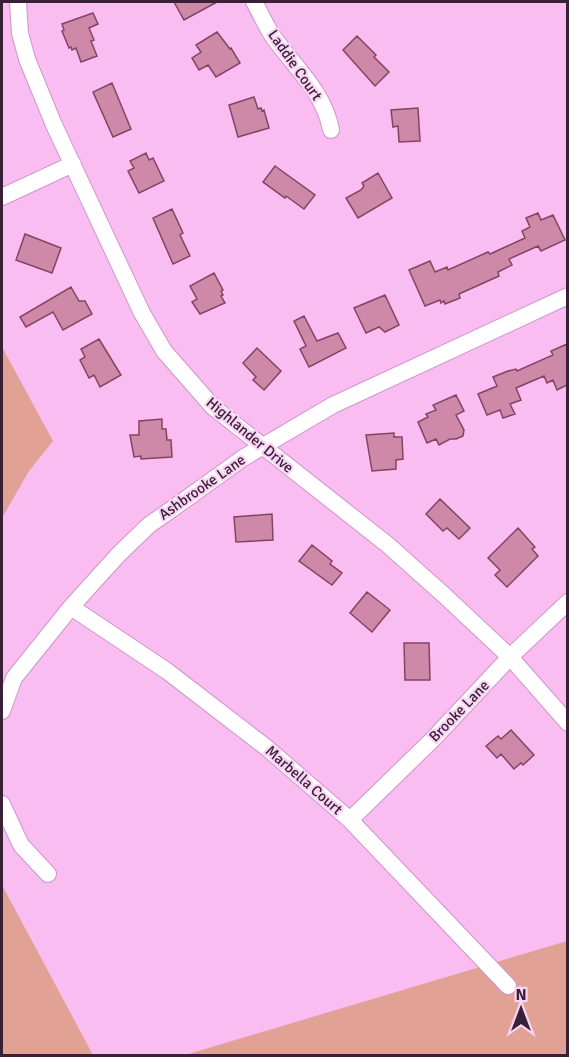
<svg xmlns="http://www.w3.org/2000/svg" width="569" height="1057" font-family="Signika,sans-serif">
  <style>
    .green { fill: #e1a195 }
    .building { fill: #ce88a8; stroke: #854363; stroke-width: 1.5 }
    .lines { fill: none; stroke-linecap: round; stroke-linejoin: round }
    .minor-casing { stroke: #cf95c8; stroke-width: 18 }
    .minor { stroke: #fff; stroke-width: 16 }
    .labels { text-anchor: middle; dominant-baseline: central; stroke-width: 4.5; stroke-linejoin: round; paint-order: stroke }
    .street-label { font-size: 15px; fill: #382136; stroke: #f9d4f4 }
  </style>
  <rect width="100%" height="100%" fill="#fabdf2"/>
  <path class="green" d="M 2,347 L 53,441 L 29,471 L 2,518 Z
    M 2,885 L 93,1055 L 2,1055 Z
    M 567,941 L 567,1055 L 185,1055 Z"/>
  <path class="building" d="M 174,2 L 217,2 L 184,20 Z
    M 93,13 L 98,24 L 89,28 L 94,40 L 91,41 L 97,56 L 81,62 L 76,48 L 72,50 L 71,47 L 69,48 L 62,31 L 64,30 L 62,24 Z
    M 217,32 L 230,49 L 231,48 L 240,63 L 216,77 L 208,65 L 199,70 L 192,58 L 201,52 L 196,45 Z
    M 357,36 L 376,55 L 374,57 L 389,72 L 375,86 L 343,50 Z
    M 112,83 L 131,129 L 113,137 L 93,92 Z
    M 254,97 L 258,109 L 261,108 L 262,111 L 264,110 L 269,128 L 238,137 L 229,105 Z
    M 418,108 L 420,141 L 399,142 L 398,126 L 393,127 L 391,110 Z
    M 146,153 L 149,160 L 153,158 L 164,181 L 139,193 L 128,171 L 134,168 L 130,161 Z
    M 275,166 L 315,195 L 304,209 L 286,196 L 285,198 L 263,182 Z
    M 378,173 L 392,198 L 358,218 L 346,198 L 361,190 L 364,186 L 362,183 Z
    M 172,209 L 183,233 L 180,235 L 190,256 L 173,264 L 153,218 Z
    M 538,213 L 541,220 L 553,215 L 565,240 L 541,251 L 538,246 L 509,259 L 512,265 L 498,272 L 499,276 L 459,294 L 460,298 L 445,304 L 444,301 L 441,303 L 440,300 L 425,306 L 409,270 L 430,261 L 435,272 L 447,267 L 448,270 L 488,252 L 490,254 L 525,238 L 522,231 L 530,227 L 526,218 Z
    M 25,234 L 61,248 L 52,273 L 16,260 Z
    M 214,273 L 223,290 L 221,291 L 223,295 L 221,296 L 225,303 L 200,314 L 192,302 L 197,299 L 190,286 Z
    M 71,287 L 79,301 L 85,301 L 92,314 L 63,330 L 53,312 L 26,327 L 20,317 Z
    M 385,295 L 399,325 L 385,332 L 379,327 L 366,333 L 354,308 Z
    M 304,316 L 317,341 L 338,333 L 346,348 L 309,367 L 300,349 L 306,346 L 294,321 Z
    M 99,339 L 121,375 L 100,387 L 94,375 L 89,378 L 80,360 L 85,357 L 81,349 Z
    M 567,344 L 567,385 L 557,390 L 553,380 L 547,383 L 544,376 L 516,388 L 521,400 L 510,404 L 515,414 L 503,418 L 500,410 L 487,415 L 478,394 L 497,386 L 493,377 L 508,371 L 516,369 L 517,371 L 553,355 L 551,351 Z
    M 257,348 L 281,371 L 264,390 L 253,380 L 256,377 L 243,363 Z
    M 456,395 L 464,411 L 456,415 L 464,430 L 463,436 L 456,439 L 450,439 L 439,445 L 436,439 L 427,443 L 418,422 L 428,417 L 426,414 L 436,410 L 433,405 Z
    M 162,419 L 162,429 L 166,429 L 167,440 L 171,440 L 172,457 L 141,459 L 141,456 L 134,457 L 130,435 L 139,435 L 139,421 Z
    M 394,433 L 394,437 L 402,437 L 403,459 L 396,460 L 396,469 L 372,471 L 366,435 Z
    M 440,499 L 470,528 L 459,539 L 447,528 L 443,531 L 426,514 Z
    M 272,514 L 273,540 L 236,542 L 234,517 Z
    M 518,528 L 535,547 L 532,549 L 538,556 L 507,587 L 495,575 L 500,570 L 488,558 Z
    M 312,545 L 332,561 L 330,564 L 342,573 L 332,585 L 299,561 Z
    M 367,592 L 390,610 L 372,632 L 350,613 Z
    M 404,643 L 429,643 L 430,680 L 405,680 Z
    M 511,730 L 534,755 L 523,765 L 521,763 L 514,769 L 501,754 L 497,758 L 486,746 L 498,736 L 501,739 Z"/>
  <g class="lines">
    <defs>
      <path id="minor" d="M 18,2 L 20,33 L 27,59 L 54,125 L 142,313 L 164,351 L 213,407 L 388,545 L 445,596 L 510,657 L 568,723
        M 254,2 C 260,12 265,24 272,35 C 293,66 324,91 331,130
        M 2,197 L 73,164
        M 71,607 L 167,671 L 267,748 L 350,820 L 508,986
        M 2,711 L 14,678 L 71,607 L 118,555 L 149,525 L 172,509 L 243,458 L 333,405 L 568,296
        M 2,804 L 21,845 L 48,874
        M 350,820 L 434,738 L 510,657 L 568,602"/>
    </defs>
    <use href="#minor" class="minor-casing"/>
    <use href="#minor" class="minor"/>
  </g>
  <g class="labels">
    <g class="street-label">
      <text transform="translate(295 65) rotate(55)">Laddie Court</text>
      <text transform="translate(250 435) rotate(40)">Highlander Drive</text>
      <text transform="translate(202 487) rotate(-35)">Ashbrooke Lane</text>
      <text transform="translate(459 711) rotate(-46)">Brooke Lane</text>
      <text transform="translate(304 780) rotate(41)">Marbella Court</text>
    </g>
  </g>
  <rect width="569" height="1057" fill="none" stroke="#382136" stroke-width="6"/>
  <g transform="translate(521 1009)" stroke="#f9d4f4" stroke-width="4.5" paint-order="stroke">
  <path d="M0-4.5L10 22L0 15L-10 22Z" fill="#382136"/>
  <text y="-9" font-size="16" font-weight="bold" text-anchor="middle" fill="#382136">N</text>
  </g>
</svg>
